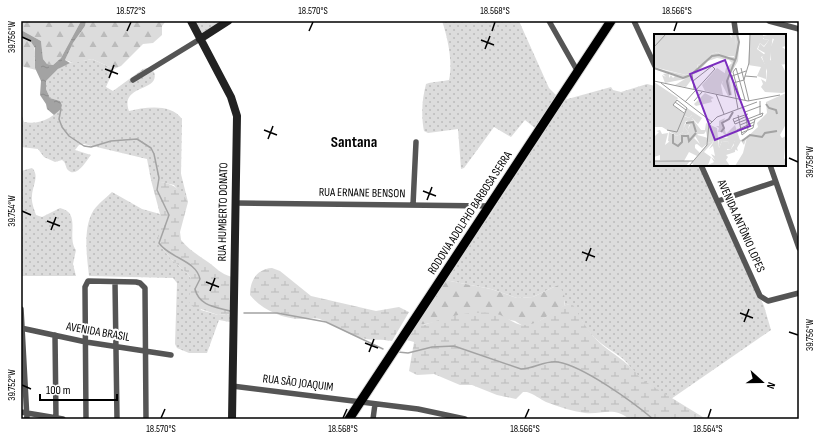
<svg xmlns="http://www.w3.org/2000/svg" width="820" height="440" font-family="'Sofia Sans Condensed',sans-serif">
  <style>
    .grass { fill: url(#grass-dots) }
    .forest { fill: url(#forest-firs) }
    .wetland { fill: url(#wetland-marsh) }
    .water { fill: url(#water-ripples) }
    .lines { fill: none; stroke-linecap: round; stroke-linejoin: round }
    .stream { stroke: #a3a3a3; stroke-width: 1.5 }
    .primary-casing { stroke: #dbdbdb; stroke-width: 11 }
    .minor { stroke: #555; stroke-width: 5.5 }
    .secondary { stroke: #222; stroke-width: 8 }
    .primary { stroke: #000; stroke-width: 9 }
    .ticks { fill: none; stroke: #000; stroke-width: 1.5 }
    .labels { text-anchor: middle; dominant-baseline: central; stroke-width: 4; stroke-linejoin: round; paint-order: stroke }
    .street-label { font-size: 12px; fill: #000; stroke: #fff }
    .district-label { font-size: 16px; font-weight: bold; fill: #000; stroke: #fff }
    .inset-river { fill: none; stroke: #a3a3a3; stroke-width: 2 }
    .inset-road { fill: none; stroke: #999; stroke-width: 1 }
    .view { fill: #7b2cbf; fill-opacity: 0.15; stroke: #7b2cbf; stroke-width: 2 }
    .inset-edge { fill: none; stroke: #000; stroke-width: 2 }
    .neatline { fill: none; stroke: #000; stroke-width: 1.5 }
    .ticks-label { font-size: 10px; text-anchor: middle; fill: #000 }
  </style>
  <defs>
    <pattern id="grass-dots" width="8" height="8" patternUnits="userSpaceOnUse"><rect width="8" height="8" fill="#dcdcdc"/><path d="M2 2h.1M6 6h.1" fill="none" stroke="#bbb" stroke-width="1.8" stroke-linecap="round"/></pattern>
    <pattern id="forest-firs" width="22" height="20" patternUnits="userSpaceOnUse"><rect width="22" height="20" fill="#dcdcdc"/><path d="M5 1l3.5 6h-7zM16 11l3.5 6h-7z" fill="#bbb"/></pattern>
    <pattern id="wetland-marsh" width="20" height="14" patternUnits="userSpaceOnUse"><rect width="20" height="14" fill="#dcdcdc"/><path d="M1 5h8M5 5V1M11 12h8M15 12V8" fill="none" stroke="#bbb"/></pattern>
    <pattern id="water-ripples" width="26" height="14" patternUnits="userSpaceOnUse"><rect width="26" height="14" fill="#a3a3a3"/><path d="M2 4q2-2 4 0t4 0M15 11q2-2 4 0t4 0" fill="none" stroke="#8b8b8b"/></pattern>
  </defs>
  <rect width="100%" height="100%" fill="#fff"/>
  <path class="grass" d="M 194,21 L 222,21 L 200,34 Z
    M 442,21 L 519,21 L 549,88 L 556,95 L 535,128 L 525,120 L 511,137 L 494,127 L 464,168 L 461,169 L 458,129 L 428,133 L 424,131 C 421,115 422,99 426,84 C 434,81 441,82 449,80 C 453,63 448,38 442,21 Z
    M 92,59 L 114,69 L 106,87 L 113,91 L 143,69 L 147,68 L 154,72 C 161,92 119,84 129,111 C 145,107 171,103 182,119 L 181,174 L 188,202 L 174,185 L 151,180 L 147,159 L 84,144 L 79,145 L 75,150 L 91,155 C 86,161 76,180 67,169 C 65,165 66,163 62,160 L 55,162 L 44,157 L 38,149 L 21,147 L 21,113 L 24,122 C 39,125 55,118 62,105 L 60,101 L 50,98 L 46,89 L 46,81 C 53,75 60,65 69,63 C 77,61 84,61 92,59 Z
    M 647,84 L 655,86 L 655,165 L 699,165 L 764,306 L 771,330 L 671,399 C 662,393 648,387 640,379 C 634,372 629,364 622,358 C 613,351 603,346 595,338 C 584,328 580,314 569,304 L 564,306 L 565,302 L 558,285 L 533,297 L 517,298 L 491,289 L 445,280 L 470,240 L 490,215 L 564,100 L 611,87 L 613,90 L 621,92 Z
    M 32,168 C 40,175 32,187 32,196 C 31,202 34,209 36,215 L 42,217 L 60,208 C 82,213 66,237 76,250 L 73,264 L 76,276 L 21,276 L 21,171 Z
    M 112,192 L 142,209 L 160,214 L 160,245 L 171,259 L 188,274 L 191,279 L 191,287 L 201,310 L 218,315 L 231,314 L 230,322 L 219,320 L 207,353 L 189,353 L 177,348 L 175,344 L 177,283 L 173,278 L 89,276 C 87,257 83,231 92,213 C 96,205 106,198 112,192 Z"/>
  <path class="forest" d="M 21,21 L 81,21 L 61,58 L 53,65 L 47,64 L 43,59 L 41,41 L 21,30 Z
    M 86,21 L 166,21 L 162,26 L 162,35 L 153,43 L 143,44 L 121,66 L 114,69 L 92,59 L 74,63 L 65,60 L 73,43 L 85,26 Z
    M 21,37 C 42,44 32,55 36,70 L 21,66 Z
    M 445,280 L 491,289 L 517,298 L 533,297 L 558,285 C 564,291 566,298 564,306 L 535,324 L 523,326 L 515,321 L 478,313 L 421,325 L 418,322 Z"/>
  <path class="wetland" d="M 151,180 C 171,184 177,184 188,202 L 180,232 L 181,240 C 189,250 198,255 208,262 C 218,269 219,273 232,277 L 231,314 L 218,315 L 192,306 L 189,302 L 191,279 L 188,274 L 171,259 L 160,245 L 158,236 L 160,214 Z
    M 272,268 L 280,271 L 311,296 L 376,311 L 399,307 L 409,312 L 392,341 C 382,339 372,341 362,338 C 347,335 336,325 322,320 C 315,317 309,319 301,319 C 282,319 261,309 250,295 C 250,280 257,269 272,268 Z
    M 569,304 L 573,305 C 580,316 585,327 594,337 C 609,354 626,358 641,379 L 706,419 L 629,419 C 614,406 601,415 585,413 C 572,411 559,407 546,402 C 540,399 534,394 527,392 L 523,392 L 516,399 L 497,395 L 472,385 L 460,385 L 434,374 L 417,375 L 409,371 L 414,342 L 407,340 L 418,322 L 424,325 C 445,317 474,309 497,314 C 506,316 516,326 525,325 C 543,324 552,309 569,304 Z"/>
  <path class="water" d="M 81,21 L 86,21 L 85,26 L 73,43 L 65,60 L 70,63 L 58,69 L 46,81 L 46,89 L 50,98 L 60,101 L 62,105 L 61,109 L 54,115 L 47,109 L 46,104 L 40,95 L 41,81 L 35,68 L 35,48 L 31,42 L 21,37 L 21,30 L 41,41 L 43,59 L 47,64 L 53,65 L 61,58 Z"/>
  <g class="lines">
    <path class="stream" d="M 61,109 L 59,119 L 62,127 L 69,136 L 84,146 L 91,147 L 111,141 L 137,139 L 151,148 L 154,154 L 159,178 L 157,190 L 169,215 L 159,243 C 169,258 196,260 200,279 L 195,289 C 199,306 216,307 230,311
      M 244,313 L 277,313 L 326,322 L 383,349
      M 398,352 L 408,353 L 432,347 L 454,346 L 521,369 C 534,369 545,360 558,362 C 583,366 633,402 653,419"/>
    <defs>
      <path id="primary" d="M 349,419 L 611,21"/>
    </defs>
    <use href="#primary" class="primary-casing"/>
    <path class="minor" d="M 549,21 L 578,72
      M 634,21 L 655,66
      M 734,21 L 736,35
      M 769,21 L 799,29
      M 133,80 L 200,39
      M 701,165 L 760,296 L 768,301 L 799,293
      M 770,165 L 799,248
      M 718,201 L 775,182
      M 235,203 L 489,206
      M 413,205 L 416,142
      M 115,282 L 117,419
      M 21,309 L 27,419
      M 21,328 L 86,342 L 171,355
      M 55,335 L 56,419
      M 232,386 L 418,409 L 465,419
      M 21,412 L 63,419
      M 86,419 L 85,287 L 88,281 L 136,282 L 140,283 L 145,288 L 146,419
      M 373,419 L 375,404"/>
    <path class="secondary" d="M 191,21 L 231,97 L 237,116 L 232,419
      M 200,39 L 228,21"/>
    <use href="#primary" class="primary"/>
  </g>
  <path class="ticks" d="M 127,31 L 131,22M 309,31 L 313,22M 492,31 L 495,22M 674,31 L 677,22M 22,37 L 31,41M 481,40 L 494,45M 485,49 L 490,36M 105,69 L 118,74M 109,78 L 114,65M 264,130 L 277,135M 268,139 L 273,126M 789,158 L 798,162M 423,191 L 436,196M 427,200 L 432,187M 22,211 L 31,215M 47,221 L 60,226M 51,230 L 56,217M 582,252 L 595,257M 586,261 L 591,248M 206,282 L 219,287M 210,291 L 215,278M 740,313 L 753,318M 744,322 L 749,309M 789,332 L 798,335M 365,343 L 378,348M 369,352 L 374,339M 22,385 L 31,389M 161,418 L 165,409M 343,418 L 347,409M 525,418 L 529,409M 708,418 L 711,409"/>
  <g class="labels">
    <g class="street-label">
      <text transform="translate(362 193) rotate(1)">RUA ERNANE BENSON</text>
      <text transform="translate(223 212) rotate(-89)">RUA HUMBERTO DONATO</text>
      <text transform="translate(470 213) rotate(-57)">RODOVIA ADOLPHO BARBOSA SERRA</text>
      <text transform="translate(741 226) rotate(66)">AVENIDA ANTÔNIO LOPES</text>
      <text transform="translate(98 332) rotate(10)">AVENIDA BRASIL</text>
      <text transform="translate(298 383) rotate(7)">RUA SÃO JOAQUIM</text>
    </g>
    <g class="district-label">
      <text x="354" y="142">Santana</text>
    </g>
  </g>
  <g transform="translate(654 34)">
    <rect width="132" height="132" fill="#fff"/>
    <path d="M 96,0 L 109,0 L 109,5 L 115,6 L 110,12 L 106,9 L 103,15 L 111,21 L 107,23 L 112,32 L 112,45 L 103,42 L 107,33 L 94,31 ZM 63,34 L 72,40 L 67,51 L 69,61 L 51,57 L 48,51 ZM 15,39 L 15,44 L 17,41 L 19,44 L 21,42 L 27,44 L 38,40 L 38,45 L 32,53 L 21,51 L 31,45 L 11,49 L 8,41 L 12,43 L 9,40 ZM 0,48 L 24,64 L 19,71 L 29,79 L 33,74 L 48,84 L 44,90 L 38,84 L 38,81 L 35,84 L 31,82 L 29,98 L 23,102 L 8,93 L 0,93 ZM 51,59 L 60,64 L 57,65 L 58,68 L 42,72 L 40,70 ZM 71,84 L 69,89 L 72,100 L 81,91 L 86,106 L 92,105 L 88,117 L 90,111 L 87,107 L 83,114 L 84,117 L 80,115 L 81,107 L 77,115 L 71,115 L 75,108 L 68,107 L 65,114 L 65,103 L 74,104 L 68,98 L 64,98 L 65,94 L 62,92 L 65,92 L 65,87 ZM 35,85 L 40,88 L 36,88 L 34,95 L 41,94 L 40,89 L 50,100 L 44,100 L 40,104 L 46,110 L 41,110 L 41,114 L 46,119 L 43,122 L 35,118 L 30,127 L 6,126 L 6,121 L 0,123 L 0,103 L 5,98 L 2,97 L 6,96 L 8,100 L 14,99 L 11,111 L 16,107 L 25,112 L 28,102 L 35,99 L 30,92 ZM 60,107 L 50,118 L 57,123 L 54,131 L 60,128 L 55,132 L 40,132 L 38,129 L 54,109 Z" fill="#dcdcdc"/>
    <path d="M 0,0 L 75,0 L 78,4 L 77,0 L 82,0 L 81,22 L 69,23 L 64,18 L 57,20 L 48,32 L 44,30 L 43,36 L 32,41 L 0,33 ZM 132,0 L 132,12 L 128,13 L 132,16 L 132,30 L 126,31 L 117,27 L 116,15 L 120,5 L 117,4 L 118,1 ZM 39,80 L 38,84 L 47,96 L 51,96 L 52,89 L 63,94 L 65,114 L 68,107 L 75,108 L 73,116 L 77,115 L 80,111 L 79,108 L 82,108 L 81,118 L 72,121 L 74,123 L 72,126 L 76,132 L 55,132 L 60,128 L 57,123 L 61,126 L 57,120 L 61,122 L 59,112 L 55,115 L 60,107 L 54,109 L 52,97 L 50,100 L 46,98 L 40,89 L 41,95 L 34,95 L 36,91 L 33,90 L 39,86 L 32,87 L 30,92 L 35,99 L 28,102 L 25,112 L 14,107 L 15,98 L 23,102 L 29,98 L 30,82 L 35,84 ZM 40,100 L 54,104 L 53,110 L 48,114 L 43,110 L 37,112 L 43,109 L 46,110 ZM 0,127 L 36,127 L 32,132 L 0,132 Z" fill="#dcdcdc"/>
    <path d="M 82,0 L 84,1 L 85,14 L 84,27 L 75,43 L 78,61 L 74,62 L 68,50 L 72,34 L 78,29 L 75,26 L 63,24 L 54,27 L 43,39 L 28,44 L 0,34 L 32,41 L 44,36 L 44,30 L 48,32 L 50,25 L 57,20 L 64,18 L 69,23 L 80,23 ZM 119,0 L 116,26 L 128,31 L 132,39 L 132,58 L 128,59 L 111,58 L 107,53 L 109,50 L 107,45 L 112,48 L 113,37 L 108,23 L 111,19 L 104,15 L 106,9 L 110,13 L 115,6 L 110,5 L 108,2 ZM 132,59 L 132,90 L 126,101 L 128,104 L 132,102 L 130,125 L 132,124 L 132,132 L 81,132 L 89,119 L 93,103 L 104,93 L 103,89 L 113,79 L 112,68 Z" fill="#dcdcdc"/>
    <path class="inset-river" d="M 0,34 L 29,44 L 37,41M 39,39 L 58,22 L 65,21 L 81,26M 76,61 L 73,47 L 82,24 L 85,8 L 83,0M 112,70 L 115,74 L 122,76 L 123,80M 32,89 L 39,88 L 42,98M 67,98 L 70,94 L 68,89 L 75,85 L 79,78M 19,100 L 19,109 L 24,112 L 28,108 L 28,102 L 34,102 L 35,107 L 42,99M 88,107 L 96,101 L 108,103 L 111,99 L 123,97"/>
    <path class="inset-road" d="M 0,13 L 12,0M 82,34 L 91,66M 82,34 L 79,38 L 86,65M 87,34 L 95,67M 38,40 L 40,55M 91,42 L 103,43M 0,47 L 94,67 L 126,61M 7,49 L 58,88M 79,49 L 90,46 L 91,42 L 95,29 L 96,0M 62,60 L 70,80M 23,66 L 19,71 L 30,79M 40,67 L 48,58M 21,68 L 32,76M 31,68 L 61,35 L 58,32 L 39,47M 84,75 L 78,42 L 92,37M 94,80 L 79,85 L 81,90 L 109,79M 84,81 L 88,101 L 93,97M 106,81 L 106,67M 80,88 L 93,82M 55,91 L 63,83 L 103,68M 86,91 L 108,82 L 109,79M 13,96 L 23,98 L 33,74 L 23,66M 83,96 L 100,88M 87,96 L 100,91M 94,96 L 91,78 L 107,72M 87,99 L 99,94 L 101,85M 0,127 L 39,127M 35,132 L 53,111 L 55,89"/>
    <path class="view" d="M 71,26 L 96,92 L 61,106 L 36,40 Z"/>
    <rect width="132" height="132" class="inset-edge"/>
  </g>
  <rect width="820" height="440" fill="none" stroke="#ffffff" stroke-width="44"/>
  <g transform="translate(762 382) rotate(111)" stroke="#ffffff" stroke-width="3" paint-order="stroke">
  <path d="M0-3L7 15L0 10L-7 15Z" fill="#000000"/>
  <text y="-6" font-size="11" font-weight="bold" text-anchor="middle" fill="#000000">N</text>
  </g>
  <path d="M40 394v6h77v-6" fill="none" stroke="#000000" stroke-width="2"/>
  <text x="46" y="394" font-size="12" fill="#000000" stroke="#ffffff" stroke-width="3" paint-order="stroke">100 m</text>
  <rect x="22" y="22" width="776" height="396" class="neatline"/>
  <g class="ticks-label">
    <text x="131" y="14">18.572°S</text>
    <text x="313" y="14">18.570°S</text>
    <text x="495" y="14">18.568°S</text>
    <text x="677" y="14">18.566°S</text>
    <text transform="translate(11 37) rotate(-90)" y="4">39.756°W</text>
    <text transform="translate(809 162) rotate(-90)" y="4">39.758°W</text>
    <text transform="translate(11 211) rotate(-90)" y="4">39.754°W</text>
    <text transform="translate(809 335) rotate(-90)" y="4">39.756°W</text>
    <text transform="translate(11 385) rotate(-90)" y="4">39.752°W</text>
    <text x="161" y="432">18.570°S</text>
    <text x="343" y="432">18.568°S</text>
    <text x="525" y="432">18.566°S</text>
    <text x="708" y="432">18.564°S</text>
  </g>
</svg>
